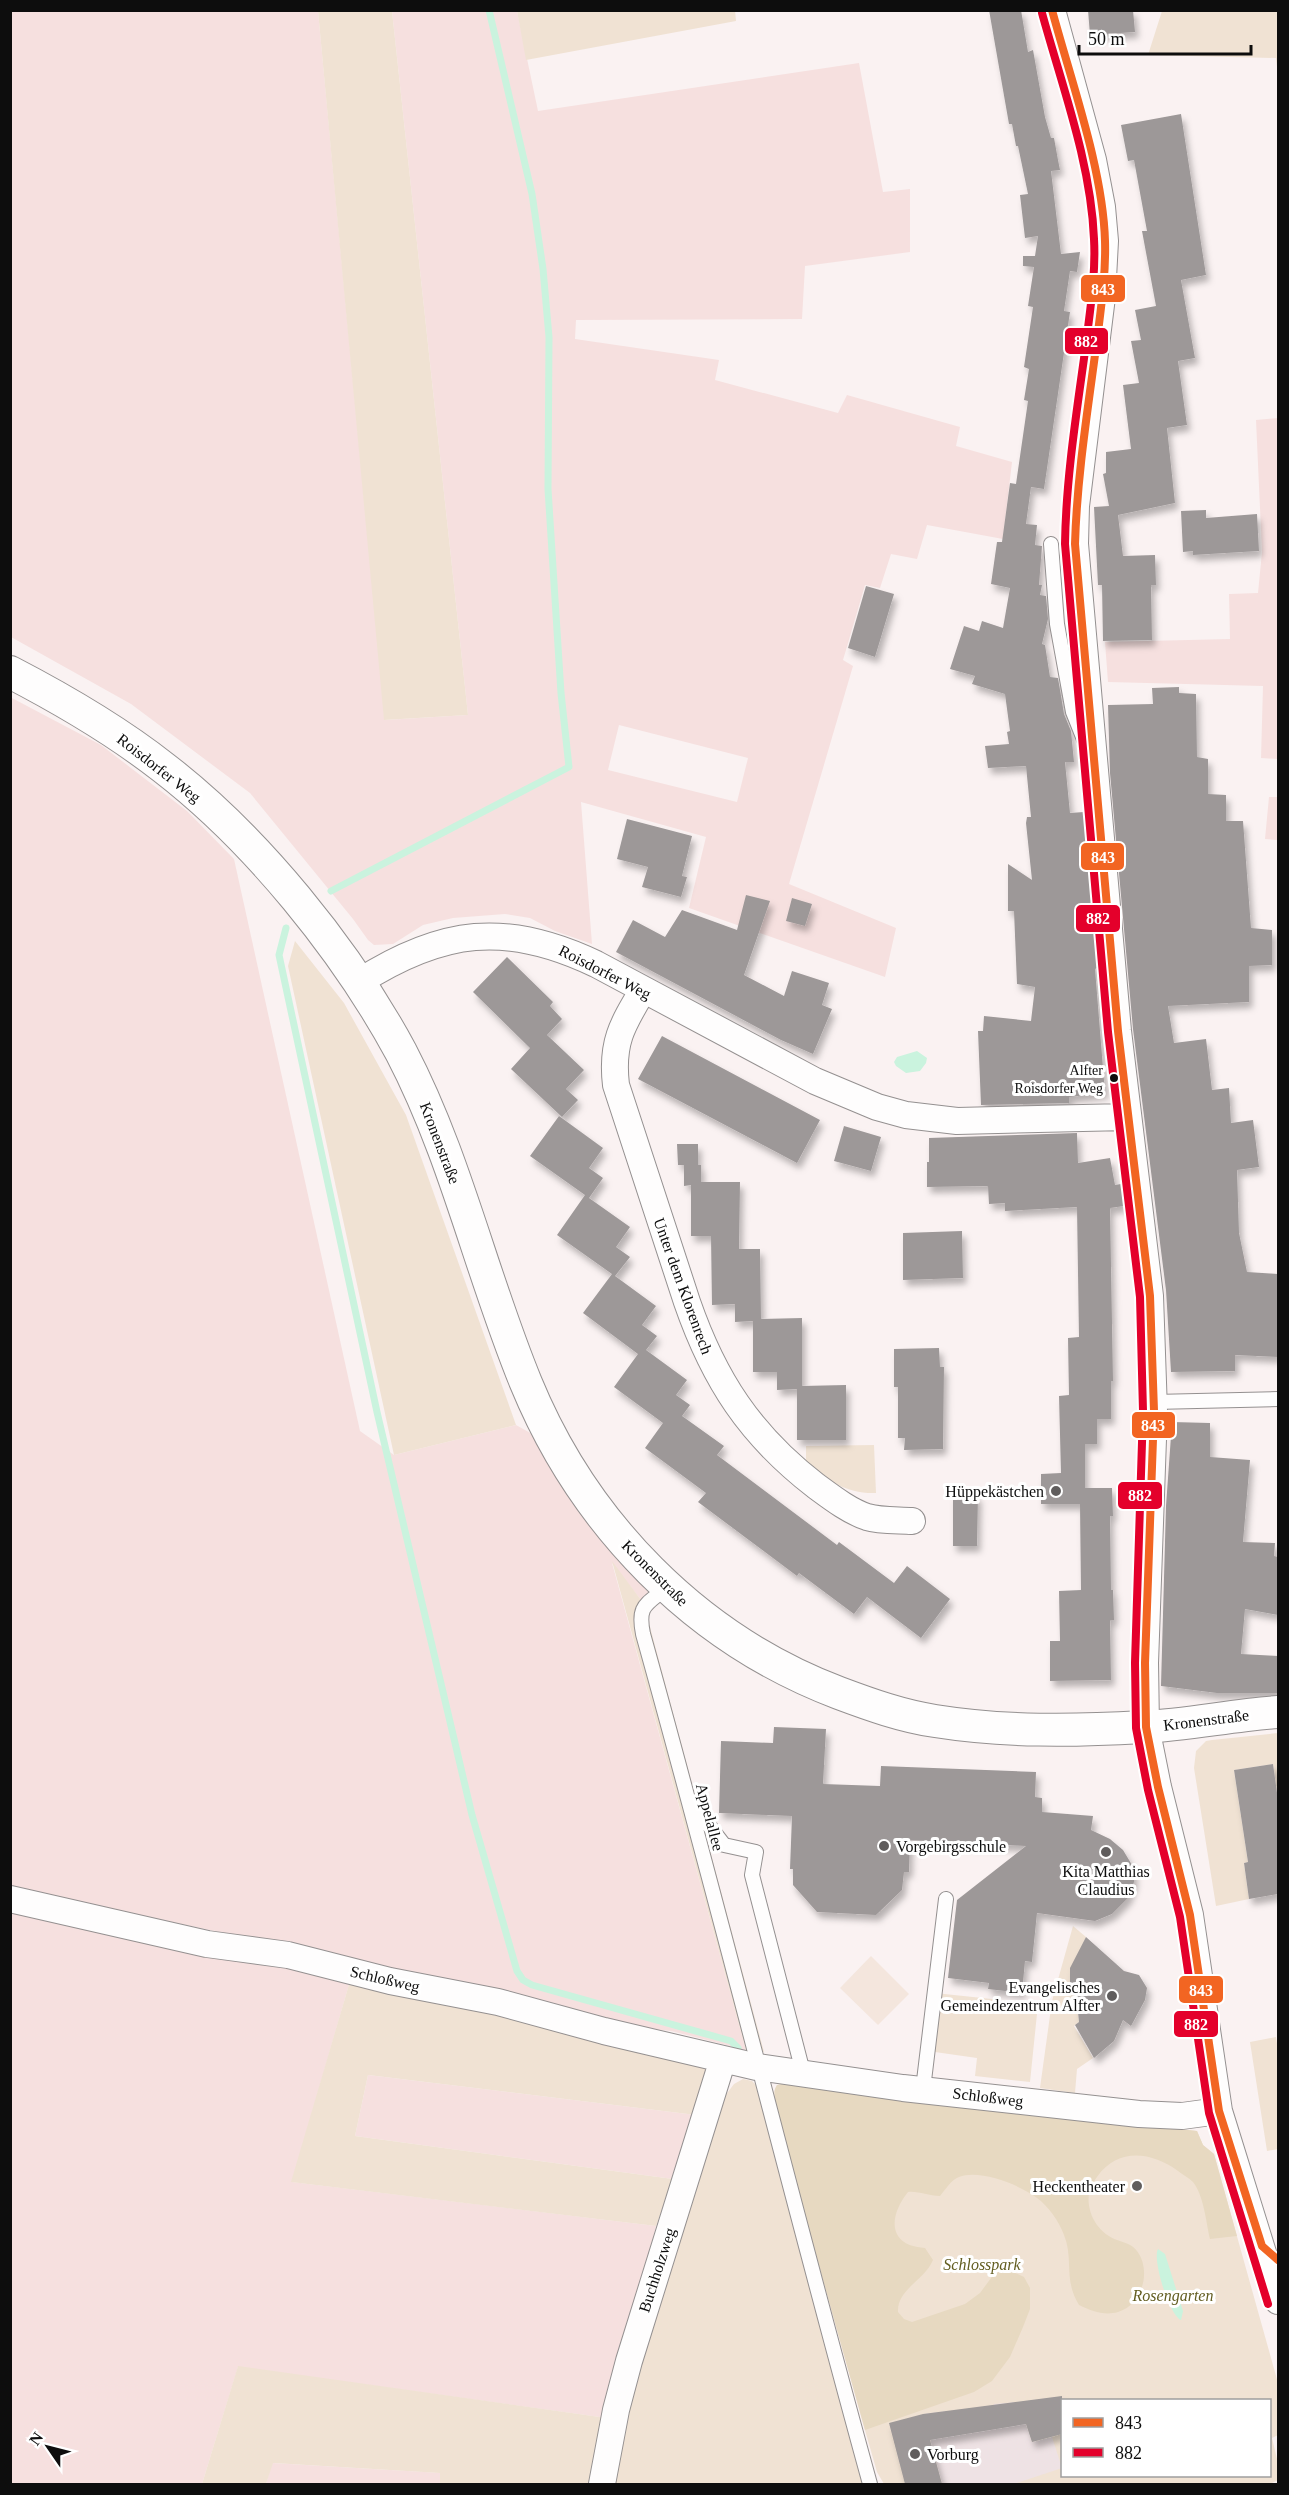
<svg xmlns="http://www.w3.org/2000/svg" width="1289" height="2495" font-family="Georgia,serif">
  <style>
    .farmland { fill: #f6e0df; fill-rule: evenodd }
    .green { fill: #f0e2d3; fill-rule: evenodd }
    .forest { fill: #e7d9c1 }
    .pitch { fill: #f4e6dd }
    .plaza { fill: #eee2e4 }
    .water { fill: #caf3de }
    .lines { fill: none; stroke-linecap: round; stroke-linejoin: round }
    .stream { stroke: #caf3de; stroke-width: 7 }
    .building { fill: #9d9898; filter: url(#shadow) }
    .service-casing { stroke: #949090; stroke-width: 16 }
    .minor-casing { stroke: #949090; stroke-width: 28 }
    .tertiary-casing { stroke: #949090; stroke-width: 34 }
    .service { stroke: #fefdfd; stroke-width: 14 }
    .minor { stroke: #fefdfd; stroke-width: 26 }
    .tertiary { stroke: #fefdfd; stroke-width: 32 }
    .bus-1-casing { stroke: #fff; stroke-width: 12 }
    .bus-2-casing { stroke: #fff; stroke-width: 12 }
    .bus-1 { stroke: #f26522; stroke-width: 8 }
    .bus-2 { stroke: #e4002b; stroke-width: 8 }
    .bus-dot { fill: #0d0d0d; stroke: #fff; stroke-width: 2 }
    .poi-dot { fill: #605d5d; stroke: #fff; stroke-width: 2 }
    .labels { text-anchor: middle; dominant-baseline: central; stroke-width: 6; stroke-linejoin: round; paint-order: stroke }
    .bus-label { font-size: 14px; fill: #0d0d0d; stroke: #fff; text-anchor: end }
    .street-label { font-size: 16px; fill: #0d0d0d; stroke: #fff }
    .poi-label { font-size: 16px; fill: #0d0d0d; stroke: #fff; text-anchor: end }
    .park-label { font-size: 16px; font-style: italic; fill: #625d20; stroke: #fff }
    .line-badge { stroke: #fff; stroke-width: 2 }
    .badge-label { font-size: 16px; text-anchor: middle; font-weight: bold; fill: #fff }
  </style>
  <defs>
    <filter id="shadow"><feDropShadow dx="3.5" dy="6" stdDeviation="3" flood-color="#0004"/></filter>
  </defs>
  <rect width="100%" height="100%" fill="#faf2f2"/>
  <path class="farmland" d="M 11,11 L 318,11 L 385,720 L 468,715 L 392,11 L 517,11 L 538,111 L 859,63 L 883,192 L 910,189 L 910,252 L 805,266 L 802,319 L 576,320 L 575,339 L 719,360 L 715,380 L 838,413 L 847,395 L 960,427 L 956,446 L 1012,462 L 1003,539 L 927,525 L 917,559 L 891,554 L 880,588 L 865,585 L 843,660 L 853,666 L 789,884 L 896,928 L 885,977 L 689,908 L 706,837 L 581,802 L 592,944 L 555,931 L 530,918 L 505,914 L 453,918 L 423,925 L 393,944 L 374,945 L 368,940 L 353,919 L 250,793 L 131,704 L 11,637 ZM 619,725 L 748,758 L 737,802 L 608,770 Z
    M 1278,418 L 1278,759 L 1261,758 L 1263,686 L 1108,682 L 1105,642 L 1230,639 L 1229,594 L 1258,593 L 1262,552 L 1256,420 Z
    M 10,697 L 101,745 L 187,811 L 234,859 L 360,1431 L 394,1455 L 516,1425 L 534,1435 L 559,1482 L 581,1514 L 612,1552 L 650,1591 L 641,1600 L 612,1563 L 746,2050 L 671,2031 L 587,2022 L 485,1988 L 11,1888 Z
    M 1269,797 L 1278,797 L 1278,840 L 1265,839 Z
    M 11,1907 L 350,1981 L 292,2182 L 656,2226 L 607,2418 L 238,2367 L 202,2484 L 11,2484 Z
    M 368,2075 L 696,2115 L 673,2179 L 355,2136 Z
    M 272,2463 L 441,2473 L 440,2484 L 266,2484 Z"/>
  <path class="green" d="M 735,10 L 736,21 L 526,60 L 517,11 Z
    M 318,11 L 392,11 L 468,715 L 384,720 Z
    M 1162,11 L 1278,11 L 1278,76 L 1276,58 L 1148,55 Z
    M 295,941 L 344,1003 L 406,1115 L 516,1425 L 394,1455 L 288,966 Z
    M 874,1445 L 876,1493 C 847,1494 828,1481 806,1463 L 806,1446 Z
    M 612,1561 L 641,1600 L 650,1627 L 764,2052 L 746,2050 Z
    M 1278,1733 L 1278,1800 L 1273,1764 L 1234,1770 L 1248,1862 L 1244,1863 L 1249,1899 L 1216,1906 L 1194,1768 L 1196,1751 L 1206,1741 L 1212,1740 Z
    M 1073,1926 L 1086,1937 L 1070,1977 L 1070,1990 L 1076,1992 L 1079,2022 L 1074,2026 L 1093,2058 L 1077,2069 L 1075,2093 L 1040,2088 L 1052,2001 Z
    M 350,1981 L 504,2015 L 712,2067 L 696,2115 L 368,2075 L 355,2136 L 673,2179 L 656,2226 L 291,2182 Z
    M 935,1993 L 1038,2004 L 1030,2082 L 975,2076 L 977,2058 L 928,2051 Z
    M 1276,2037 L 1278,2050 L 1278,2149 L 1267,2151 L 1250,2042 Z
    M 743,2079 L 752,2081 L 757,2086 L 862,2484 L 610,2484 L 658,2292 L 725,2096 L 734,2084 Z
    M 781,2084 L 1197,2131 L 1203,2145 L 1214,2154 L 1278,2383 L 1278,2435 L 1272,2438 L 1278,2463 L 1278,2480 L 1270,2484 L 884,2484 L 877,2472 L 865,2430 L 775,2108 L 773,2093 L 777,2085 ZM 1062,2400 L 1270,2400 L 1270,2476 L 1062,2476 Z
    M 238,2366 L 607,2418 L 593,2484 L 440,2484 L 440,2473 L 273,2463 L 266,2484 L 202,2484 Z"/>
  <path class="forest" d="M 785,2084 L 1197,2131 L 1203,2145 L 1214,2154 L 1237,2236 L 1210,2239 C 1206,2222 1204,2196 1193,2182 C 1189,2178 1182,2174 1178,2171 C 1152,2152 1118,2147 1097,2177 C 1095,2180 1091,2185 1090,2188 C 1084,2210 1097,2233 1117,2240 C 1125,2243 1132,2244 1137,2251 C 1152,2271 1142,2305 1118,2312 C 1104,2316 1092,2311 1079,2305 C 1063,2279 1074,2260 1064,2235 C 1059,2221 1048,2206 1037,2198 C 1020,2185 980,2169 959,2177 C 952,2179 945,2190 940,2196 C 928,2196 919,2191 908,2192 C 888,2217 888,2246 925,2248 L 933,2260 C 925,2280 897,2289 898,2312 L 904,2319 L 912,2322 L 965,2304 L 980,2293 L 994,2274 L 1001,2271 L 1013,2272 L 1024,2277 L 1030,2288 L 1030,2309 L 1023,2327 L 1010,2357 L 992,2381 L 974,2392 L 865,2430 L 775,2108 L 775,2089 L 777,2085 Z"/>
  <path class="pitch" d="M 871,1956 L 909,1994 L 878,2025 L 840,1988 Z"/>
  <path class="plaza" d="M 1019,2402 L 1032,2442 L 1052,2437 L 1062,2468 L 1014,2484 L 942,2484 L 923,2414 L 948,2411 L 998,2428 L 994,2404 Z"/>
  <path class="water" d="M 917,1051 L 927,1058 L 926,1063 L 920,1071 L 906,1073 L 896,1066 L 894,1062 L 897,1057 Z
    M 1158,2249 L 1165,2254 L 1183,2311 L 1181,2320 C 1169,2315 1152,2259 1158,2249 Z"/>
  <g class="lines">
    <path class="stream" d="M 331,891 L 569,767 L 561,693 L 548,489 L 549,337 L 543,269 L 532,194 L 489,10
      M 286,928 L 279,955 L 377,1412 L 472,1815 L 517,1971 L 523,1980 L 532,1985 L 731,2041 L 738,2048"/>
  </g>
  <path class="building" d="M 989,10 L 1021,10 L 1028,52 L 1033,50 L 1045,117 L 1051,138 L 1054,138 L 1058,160 L 1060,170 L 1051,171 L 1061,254 L 1080,252 L 1077,272 L 1070,271 L 1064,311 L 1070,312 L 1044,489 L 1031,487 L 1026,524 L 1037,525 L 1035,545 L 1042,546 L 1039,585 L 1042,585 L 1040,595 L 1046,596 L 1048,619 L 1042,644 L 1045,645 L 1050,677 L 1058,678 L 1064,714 L 1071,731 L 1074,762 L 1065,762 L 1070,813 L 1084,812 L 1097,968 L 1095,969 L 1105,1093 L 1069,1097 L 1069,1103 L 981,1105 L 978,1031 L 983,1031 L 984,1016 L 1031,1021 L 1035,987 L 1017,984 L 1014,911 L 1008,911 L 1008,864 L 1032,880 L 1026,823 L 1027,817 L 1031,817 L 1026,766 L 988,768 L 985,746 L 1009,744 L 1007,732 L 1010,731 L 1005,694 L 972,684 L 975,676 L 950,669 L 964,626 L 979,631 L 982,621 L 1003,628 L 1010,588 L 991,584 L 997,542 L 1002,542 L 1010,483 L 1016,484 L 1028,401 L 1024,400 L 1029,369 L 1024,367 L 1033,307 L 1028,306 L 1034,267 L 1023,266 L 1023,256 L 1035,256 L 1038,236 L 1025,238 L 1020,195 L 1028,194 L 1018,146 L 1016,146 L 1012,124 L 1009,124 Z
    M 1088,10 L 1133,10 L 1135,32 L 1090,35 Z
    M 1181,114 L 1206,275 L 1181,280 L 1195,358 L 1178,361 L 1187,425 L 1167,428 L 1175,503 L 1118,515 L 1123,556 L 1155,555 L 1156,585 L 1151,585 L 1152,640 L 1103,641 L 1102,585 L 1098,585 L 1094,507 L 1109,506 L 1103,474 L 1106,473 L 1106,452 L 1131,449 L 1123,385 L 1139,383 L 1131,341 L 1141,340 L 1135,310 L 1156,306 L 1142,231 L 1147,231 L 1134,160 L 1128,161 L 1121,125 Z
    M 1206,510 L 1206,518 L 1257,514 L 1259,551 L 1193,555 L 1193,551 L 1183,552 L 1181,511 Z
    M 866,586 L 894,594 L 875,657 L 848,648 Z
    M 1179,687 L 1179,693 L 1196,694 L 1197,757 L 1208,759 L 1208,794 L 1226,795 L 1226,821 L 1243,821 L 1251,928 L 1272,930 L 1272,965 L 1249,966 L 1249,1002 L 1168,1006 L 1174,1043 L 1206,1039 L 1212,1090 L 1229,1088 L 1231,1123 L 1253,1120 L 1259,1167 L 1237,1170 L 1239,1233 L 1247,1272 L 1278,1274 L 1278,1357 L 1235,1355 L 1235,1371 L 1171,1372 L 1166,1290 L 1133,1029 L 1110,773 L 1108,705 L 1153,704 L 1152,688 Z
    M 627,819 L 692,836 L 682,876 L 687,877 L 681,897 L 642,887 L 648,867 L 617,859 Z
    M 746,895 L 770,901 L 744,975 L 784,996 L 792,971 L 829,983 L 822,1005 L 832,1009 L 813,1054 L 781,1040 L 616,952 L 633,920 L 665,937 L 682,910 L 737,930 Z
    M 792,898 L 812,904 L 805,926 L 786,921 Z
    M 507,957 L 553,1002 L 550,1006 L 562,1019 L 547,1035 L 584,1070 L 566,1089 L 578,1100 L 562,1117 L 511,1069 L 530,1048 L 473,992 Z
    M 662,1036 L 820,1120 L 797,1163 L 638,1079 Z
    M 559,1116 L 603,1148 L 589,1168 L 603,1178 L 589,1198 L 630,1227 L 616,1247 L 630,1257 L 615,1276 L 656,1306 L 642,1325 L 657,1336 L 646,1350 L 687,1380 L 676,1395 L 690,1405 L 682,1416 L 724,1446 L 717,1455 L 837,1545 L 839,1542 L 894,1583 L 907,1566 L 950,1599 L 921,1638 L 867,1597 L 854,1614 L 799,1573 L 797,1576 L 698,1502 L 706,1493 L 645,1448 L 663,1423 L 614,1387 L 638,1354 L 583,1313 L 612,1274 L 557,1235 L 585,1195 L 530,1156 Z
    M 844,1126 L 881,1137 L 871,1171 L 834,1161 Z
    M 1077,1133 L 1078,1163 L 1110,1158 L 1115,1185 L 1121,1184 L 1124,1206 L 1110,1208 L 1113,1381 L 1111,1381 L 1111,1419 L 1097,1419 L 1097,1444 L 1085,1444 L 1085,1488 L 1112,1488 L 1113,1516 L 1110,1516 L 1111,1590 L 1113,1590 L 1114,1620 L 1110,1620 L 1111,1680 L 1050,1681 L 1050,1641 L 1060,1641 L 1059,1591 L 1081,1590 L 1080,1504 L 1041,1504 L 1041,1474 L 1061,1473 L 1059,1396 L 1069,1395 L 1068,1338 L 1079,1337 L 1077,1207 L 1005,1211 L 1005,1203 L 989,1204 L 988,1186 L 927,1187 L 927,1162 L 929,1162 L 929,1138 Z
    M 677,1144 L 698,1144 L 698,1165 L 701,1165 L 701,1182 L 740,1182 L 739,1249 L 760,1249 L 761,1319 L 802,1318 L 802,1386 L 846,1385 L 846,1440 L 797,1440 L 797,1389 L 777,1390 L 777,1372 L 753,1372 L 753,1321 L 735,1322 L 735,1304 L 712,1305 L 711,1236 L 691,1236 L 691,1185 L 684,1186 L 684,1165 L 678,1165 Z
    M 962,1231 L 963,1278 L 903,1280 L 903,1233 Z
    M 939,1348 L 940,1367 L 944,1367 L 943,1449 L 904,1450 L 905,1438 L 898,1438 L 898,1387 L 894,1387 L 894,1349 Z
    M 1172,1422 L 1210,1423 L 1210,1457 L 1250,1460 L 1243,1542 L 1275,1543 L 1274,1556 L 1278,1557 L 1278,1615 L 1245,1609 L 1241,1654 L 1278,1656 L 1278,1693 L 1217,1693 L 1161,1686 L 1166,1506 Z
    M 953,1495 L 978,1495 L 977,1546 L 953,1546 Z
    M 774,1727 L 826,1729 L 823,1784 L 880,1786 L 881,1766 L 1036,1772 L 1035,1797 L 1042,1798 L 1042,1812 L 1093,1816 L 1091,1830 L 1110,1839 L 1123,1850 L 1132,1865 L 1134,1874 L 1134,1882 L 1128,1898 L 1112,1914 L 1095,1921 L 1037,1913 L 1032,1962 L 1025,1961 L 1022,1993 L 988,1989 L 989,1983 L 948,1978 L 957,1900 L 1026,1846 L 910,1840 L 909,1872 L 904,1872 L 902,1890 L 876,1915 L 817,1912 L 793,1885 L 793,1869 L 790,1869 L 792,1816 L 719,1813 L 721,1741 L 773,1743 Z
    M 1273,1764 L 1278,1800 L 1278,1894 L 1249,1899 L 1244,1863 L 1248,1862 L 1234,1770 Z
    M 1086,1937 L 1124,1971 L 1139,1975 L 1147,1988 L 1145,2000 L 1131,2026 L 1123,2020 L 1114,2041 L 1094,2058 L 1075,2025 L 1079,2022 L 1076,1992 L 1070,1990 L 1070,1968 Z
    M 1062,2396 L 1062,2434 L 1032,2442 L 1026,2424 L 930,2440 L 942,2484 L 905,2484 L 889,2423 L 923,2414 Z"/>
  <g class="lines">
    <defs>
      <path id="service" d="M 1051,544 L 1057,624 L 1073,712 L 1085,742
        M 1154,1402 L 1278,1399
        M 667,1587 C 647,1605 637,1604 643,1634 C 722,1917 792,2202 870,2484
        M 693,1805 L 724,1845 L 756,1852 L 752,1875 L 803,2072
        M 923,2089 L 946,1899"/>
      <path id="minor" d="M 1052,10 L 1093,160 L 1102,207 L 1105,241 L 1102,297 L 1076,506 L 1075,544 L 1118,1031 L 1150,1296 L 1154,1411 L 1145,1663 L 1146,1727 L 1158,1787 L 1190,1915 L 1219,2111 L 1278,2301
        M 359,982 C 442,929 506,921 596,964 L 815,1081 L 877,1107 L 906,1115 L 957,1121 L 1127,1117
        M 643,990 C 622,1025 611,1043 616,1085 L 687,1302 C 714,1380 750,1435 816,1486 C 831,1497 849,1511 867,1517 C 880,1521 898,1520 912,1521
        M 10,1899 L 207,1944 L 288,1955 L 390,1981 L 498,2002 L 604,2031 L 757,2067 L 903,2088 L 1139,2114 L 1182,2116 L 1219,2111
        M 602,2484 L 616,2410 L 629,2361 L 723,2059"/>
      <path id="tertiary" d="M 10,672 C 64,700 117,731 164,768 C 256,839 346,950 401,1052 C 456,1157 481,1274 526,1383 C 584,1524 696,1639 839,1693 C 871,1705 902,1716 935,1721 C 1004,1732 1074,1731 1143,1727 C 1188,1725 1233,1715 1278,1712"/>
    </defs>
    <use href="#service" class="service-casing"/>
    <use href="#minor" class="minor-casing"/>
    <use href="#tertiary" class="tertiary-casing"/>
    <use href="#service" class="service"/>
    <use href="#minor" class="minor"/>
    <use href="#tertiary" class="tertiary"/>
    <defs>
      <path id="bus-1" d="M 1052,10 C 1071,81 1103,169 1105,241 C 1106,274 1101,308 1097,340 C 1088,408 1077,476 1075,544 L 1118,1031 L 1150,1296 L 1154,1411 L 1145,1663 L 1146,1727 L 1158,1787 L 1190,1915 L 1219,2111 L 1262,2246 L 1278,2260"/>
      <path id="bus-2" d="M 1042,13 C 1062,86 1091,163 1094,239 C 1096,274 1090,310 1086,344 C 1077,410 1066,477 1065,544 L 1108,1032 L 1140,1297 L 1143,1411 L 1135,1663 L 1136,1728 L 1148,1790 L 1180,1917 L 1209,2113 L 1268,2304"/>
    </defs>
    <use href="#bus-1" class="bus-1-casing"/>
    <use href="#bus-2" class="bus-2-casing"/>
    <use href="#bus-1" class="bus-1"/>
    <use href="#bus-2" class="bus-2"/>
  </g>
  <circle class="bus-dot" cx="1114" cy="1078" r="5"/>
  <g class="poi-dot">
    <circle cx="1056" cy="1491" r="6"/>
    <circle cx="884" cy="1846" r="6"/>
    <circle cx="1106" cy="1852" r="6"/>
    <circle cx="1112" cy="1996" r="6"/>
    <circle cx="1137" cy="2186" r="6"/>
    <circle cx="915" cy="2454" r="6"/>
  </g>
  <g class="labels">
    <g class="bus-label">
      <text x="1103" y="1070">Alfter<tspan x="1103" dy="18">Roisdorfer Weg</tspan></text>
    </g>
    <g class="street-label">
      <text transform="translate(159 768) rotate(38)">Roisdorfer Weg</text>
      <text transform="translate(605 972) rotate(27)">Roisdorfer Weg</text>
      <text transform="translate(440 1143) rotate(69)">Kronenstraße</text>
      <text transform="translate(683 1286) rotate(70)">Unter dem Klorenrech</text>
      <text transform="translate(655 1573) rotate(45)">Kronenstraße</text>
      <text transform="translate(1206 1720) rotate(-7)">Kronenstraße</text>
      <text transform="translate(710 1817) rotate(75)">Appelallee</text>
      <text transform="translate(385 1979) rotate(13)">Schloßweg</text>
      <text transform="translate(988 2097) rotate(7)">Schloßweg</text>
      <text transform="translate(657 2270) rotate(-72)">Buchholzweg</text>
    </g>
    <g class="poi-label">
      <text x="1044" y="1491">Hüppekästchen</text>
      <text x="896" y="1846" text-anchor="start">Vorgebirgsschule</text>
      <text x="1106" y="1871" text-anchor="middle">Kita Matthias<tspan x="1106" dy="18">Claudius</tspan></text>
      <text x="1100" y="1987">Evangelisches<tspan x="1100" dy="18">Gemeindezentrum Alfter</tspan></text>
      <text x="1125" y="2186">Heckentheater</text>
      <text x="927" y="2454" text-anchor="start">Vorburg</text>
    </g>
    <g class="park-label">
      <text x="982" y="2264">Schlosspark</text>
      <text x="1173" y="2295">Rosengarten</text>
    </g>
  </g>
  <g class="line-badge">
    <rect x="1080" y="274" width="46" height="29" rx="6" fill="#f26522"/>
    <rect x="1064" y="327" width="45" height="28" rx="6" fill="#e4002b"/>
    <rect x="1080" y="842" width="45" height="29" rx="6" fill="#f26522"/>
    <rect x="1075" y="904" width="46" height="29" rx="6" fill="#e4002b"/>
    <rect x="1131" y="1411" width="45" height="28" rx="6" fill="#f26522"/>
    <rect x="1117" y="1481" width="46" height="29" rx="6" fill="#e4002b"/>
    <rect x="1178" y="1975" width="46" height="29" rx="6" fill="#f26522"/>
    <rect x="1173" y="2010" width="46" height="28" rx="6" fill="#e4002b"/>
  </g>
  <g class="badge-label">
    <text x="1103" y="295">843</text>
    <text x="1086" y="347">882</text>
    <text x="1103" y="863">843</text>
    <text x="1098" y="924">882</text>
    <text x="1153" y="1431">843</text>
    <text x="1140" y="1501">882</text>
    <text x="1201" y="1996">843</text>
    <text x="1196" y="2030">882</text>
  </g>
  <rect width="1289" height="2495" fill="none" stroke="#0d0d0d" stroke-width="24"/>
  <rect x="1061" y="2399" width="210" height="78" fill="#ffffff" stroke="#9e9e9e" stroke-width="1.5"/>
  <rect x="1073" y="2418" width="30" height="9" fill="#f26522" stroke="#9e9e9e" stroke-width="1.5"/>
  <text x="1115" y="2429" font-size="18" fill="#0d0d0d">843</text>
  <rect x="1073" y="2448" width="30" height="9" fill="#e4002b" stroke="#9e9e9e" stroke-width="1.5"/>
  <text x="1115" y="2459" font-size="18" fill="#0d0d0d">882</text>
  <g transform="translate(48 2447) rotate(305)" stroke="#ffffff" stroke-width="4.5" paint-order="stroke">
  <path d="M0-4.5L10 22L0 15L-10 22Z" fill="#0d0d0d"/>
  <text y="-9" font-size="16" font-weight="bold" text-anchor="middle" fill="#0d0d0d">N</text>
  </g>
  <path d="M1079 45v9h172v-9" fill="none" stroke="#0d0d0d" stroke-width="3"/>
  <text x="1088" y="45" font-size="18" fill="#0d0d0d" stroke="#ffffff" stroke-width="4.5" paint-order="stroke">50 m</text>
</svg>
